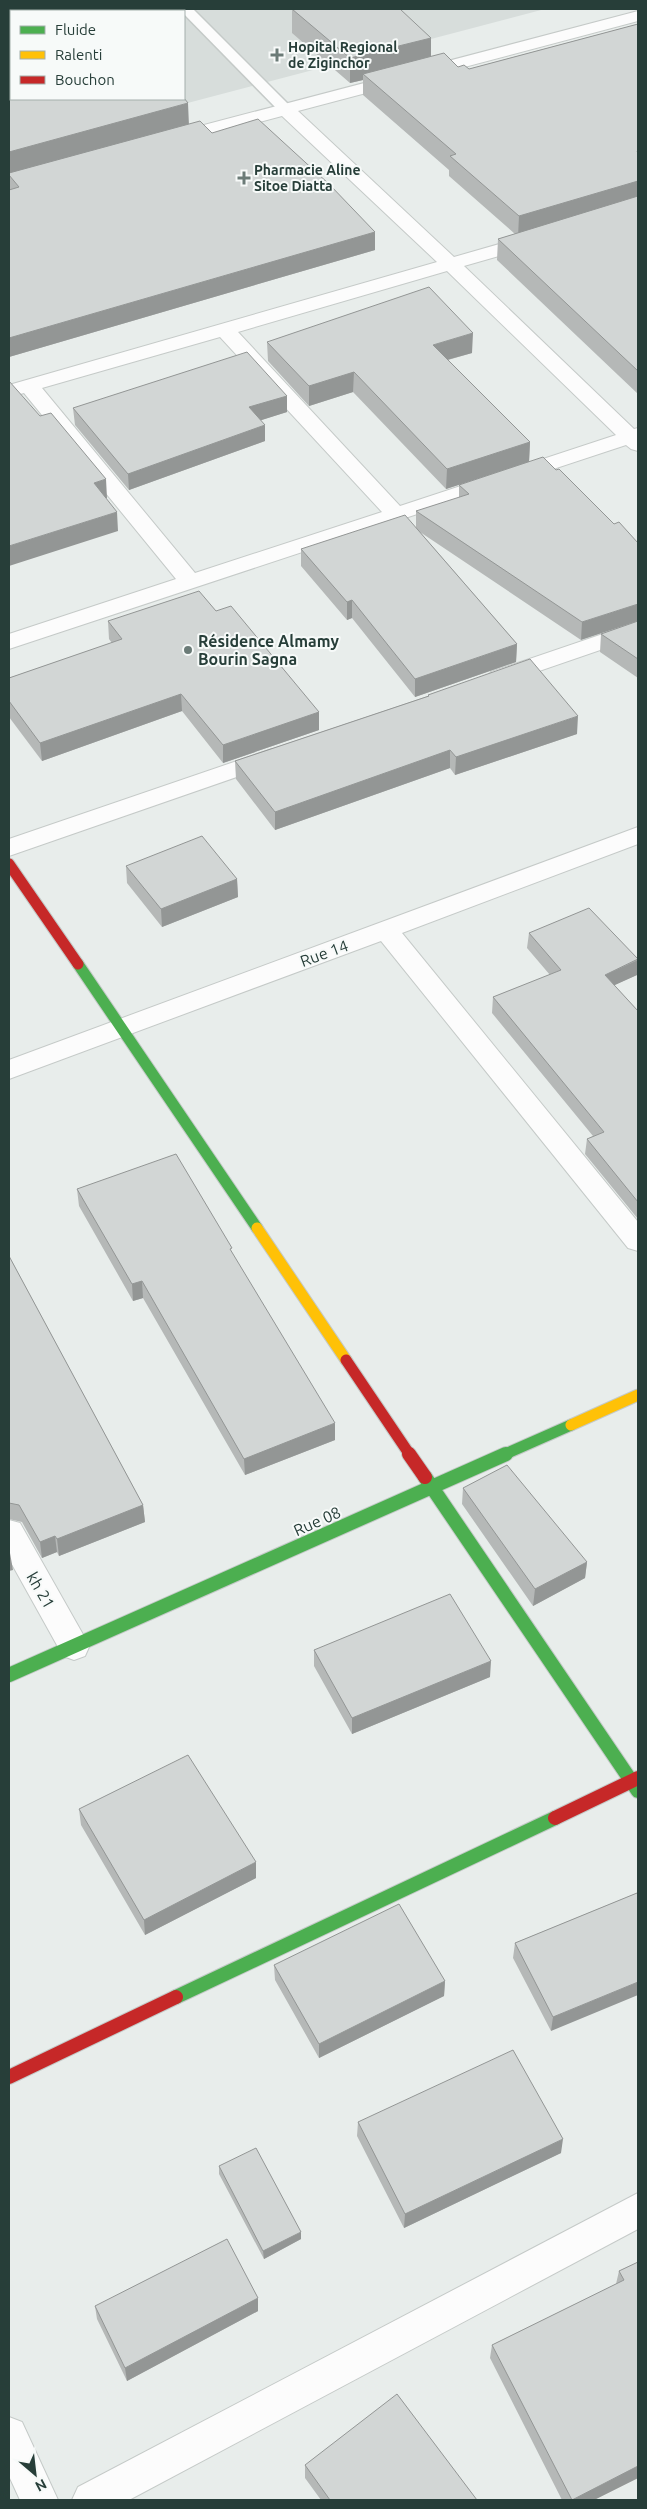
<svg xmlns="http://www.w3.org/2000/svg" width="647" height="2509" font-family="Ubuntu,sans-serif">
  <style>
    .built { fill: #d7dddb; fill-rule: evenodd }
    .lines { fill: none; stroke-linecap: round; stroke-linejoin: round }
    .lane-casing { stroke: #c5cac8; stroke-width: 3 }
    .street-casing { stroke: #c5cac8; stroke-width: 2 }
    .fast-far1-casing { stroke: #c4cac8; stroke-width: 13 }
    .fast-casing { stroke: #c4cac8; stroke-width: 16 }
    .slow-casing { stroke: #c4cac8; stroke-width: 13 }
    .jam-far1-casing { stroke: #c4cac8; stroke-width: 13 }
    .jam-casing { stroke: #c4cac8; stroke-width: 16 }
    .lane { fill: #fcfcfc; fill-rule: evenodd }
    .street { fill: #fcfcfc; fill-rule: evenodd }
    .fast-far1 { stroke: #4caf50; stroke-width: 11 }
    .fast { stroke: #4caf50; stroke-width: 14 }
    .slow { stroke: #ffc107; stroke-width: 11 }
    .jam-far1 { stroke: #c62828; stroke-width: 11 }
    .jam { stroke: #c62828; stroke-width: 14 }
    .wall { fill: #b5b8b7 }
    .shaded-wall { fill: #939695 }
    .building { fill: #d2d6d5; stroke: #939695 }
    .poi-dot { fill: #6b7b77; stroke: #f7faf9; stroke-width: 2 }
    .labels { text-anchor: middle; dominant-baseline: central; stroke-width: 4; stroke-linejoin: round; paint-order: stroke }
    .far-poi-label { font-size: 14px; font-weight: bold; fill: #273e39; stroke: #f7faf9; text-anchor: start }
    .poi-label { font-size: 16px; font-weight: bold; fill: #273e39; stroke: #f7faf9; text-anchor: start }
    .street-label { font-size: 16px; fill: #273e39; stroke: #f7faf9 }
  </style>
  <rect width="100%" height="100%" fill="#e8edeb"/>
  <path class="built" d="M 9,9 L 545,9 L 9,150 ZM 11,11 L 184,11 L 184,99 L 11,99 Z"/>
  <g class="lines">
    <defs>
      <path id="lane" d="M 179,9 L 193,9 L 289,105 L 291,108 L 289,111 L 279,111 Z"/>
      <path id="street" d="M 638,11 L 638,21 L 298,111 L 454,257 L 534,234 L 541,236 L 544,240 L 541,244 L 464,266 L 634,429 L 638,428 L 638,451 L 631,449 L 626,445 L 9,649 L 9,634 L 176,579 L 24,393 L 9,397 L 9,385 L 437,262 L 282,116 L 173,145 L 166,143 L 164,139 L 166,135 ZM 447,271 L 616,435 L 400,506 L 238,332 ZM 220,337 L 382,512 L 195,573 L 42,388 Z
        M 638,622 L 638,637 L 507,682 L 499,684 L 491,682 L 488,677 L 491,672 Z
        M 272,749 L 280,752 L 284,757 L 280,762 L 9,856 L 9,839 Z
        M 638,827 L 638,844 L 402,933 L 638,1222 L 638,1251 L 628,1248 L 381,941 L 9,1079 L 9,1060 Z
        M 9,1520 L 20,1523 L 85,1638 L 89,1647 L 85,1656 L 74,1660 L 63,1656 L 9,1559 Z
        M 638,2193 L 638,2229 L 129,2500 L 72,2500 L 78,2487 Z
        M 9,2417 L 22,2422 L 58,2500 L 20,2500 L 9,2476 Z"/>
      <path id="fast-far1" d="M 78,964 L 257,1228
        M 503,1455 L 571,1425"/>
      <path id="fast" d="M 425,1477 L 638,1791
        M 9,1675 L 506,1454
        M 176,1997 L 555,1818"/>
      <path id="slow" d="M 257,1228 L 346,1360
        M 571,1425 L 638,1395"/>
      <path id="jam-far1" d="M 9,864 L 78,964
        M 346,1360 L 410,1455"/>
      <path id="jam" d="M 409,1454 L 425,1477
        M 555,1818 L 638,1778
        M 9,2077 L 176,1997"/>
    </defs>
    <use href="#lane" class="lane-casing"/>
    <use href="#street" class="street-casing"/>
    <use href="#fast-far1" class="fast-far1-casing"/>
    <use href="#fast" class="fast-casing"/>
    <use href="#slow" class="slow-casing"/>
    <use href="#jam-far1" class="jam-far1-casing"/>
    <use href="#jam" class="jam-casing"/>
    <use href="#lane" class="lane"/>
    <use href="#street" class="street"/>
    <use href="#fast-far1" class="fast-far1"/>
    <use href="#fast" class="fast"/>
    <use href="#slow" class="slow"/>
    <use href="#jam-far1" class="jam-far1"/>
    <use href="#jam" class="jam"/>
  </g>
  <path class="wall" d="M 9,9 L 11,11 L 189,124 L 212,133 L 375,232 L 375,250 L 9,357 Z
    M 292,9 L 431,38 L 431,57 L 458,67 L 469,69 L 638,24 L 638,394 L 497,260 L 498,239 L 515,234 L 449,176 L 449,170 L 363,95 L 363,80 L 350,83 L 292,33 Z
    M 267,342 L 472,353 L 448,360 L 530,442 L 529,462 L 446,489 L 353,392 L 309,406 L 268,361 Z
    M 287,396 L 287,412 L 261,420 L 265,441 L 129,490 L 75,425 L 73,408 Z
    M 556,470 L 614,524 L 581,640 L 420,532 L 517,644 L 516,662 L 415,697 L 352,618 L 347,620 L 301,566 L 301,549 L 416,527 L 416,511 L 459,498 L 459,485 Z
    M 216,611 L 319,712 L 319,730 L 223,763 L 182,711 L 42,761 L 9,717 L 9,678 L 112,643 L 109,639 L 108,621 Z
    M 638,621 L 638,678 L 600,652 L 601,634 Z
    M 428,695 L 577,734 L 455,775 L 450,768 L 275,830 L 236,779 L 235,761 L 428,696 Z
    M 126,866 L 237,879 L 238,897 L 162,927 L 127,883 Z
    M 529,933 L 638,959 L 637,975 L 614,985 L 638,1011 L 638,1219 L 585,1154 L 587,1139 L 593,1136 L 492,1013 L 493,997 L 550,975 L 527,948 Z
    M 77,1189 L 232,1253 L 335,1440 L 245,1475 L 143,1298 L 133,1301 L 79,1206 Z
    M 9,1256 L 143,1505 L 145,1522 L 59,1556 L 57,1552 L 42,1558 L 22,1522 L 9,1519 Z
    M 463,1488 L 587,1562 L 585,1578 L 533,1606 L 462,1504 Z
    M 314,1650 L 490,1677 L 352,1734 L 314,1666 Z
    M 79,1809 L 256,1878 L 145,1935 L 81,1825 Z
    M 637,1893 L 551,2031 L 513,1958 L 515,1943 Z
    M 274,1965 L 445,1981 L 444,1996 L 319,2058 L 275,1980 Z
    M 358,2122 L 561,2153 L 404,2228 L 357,2136 Z
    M 219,2166 L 301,2239 L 264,2259 L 219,2174 Z
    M 638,2262 L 638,2478 L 594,2500 L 562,2500 L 490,2358 L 492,2345 L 616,2284 L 619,2271 Z
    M 95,2306 L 258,2311 L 127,2381 L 97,2319 Z
    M 305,2465 L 477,2500 L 321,2500 L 305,2478 Z"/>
  <path class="shaded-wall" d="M 431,38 L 431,62 L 363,74 L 363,80 L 350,83 L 350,58 Z
    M 188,103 L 189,126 L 9,175 L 9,152 Z
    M 638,181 L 638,202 L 518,237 L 519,216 Z
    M 375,232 L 375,250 L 9,357 L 9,338 Z
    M 473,333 L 472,353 L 432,364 L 433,345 Z
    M 354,372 L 353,392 L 309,406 L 309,386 Z
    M 287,396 L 287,412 L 249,424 L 249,407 Z
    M 265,425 L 265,441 L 129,490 L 128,474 Z
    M 530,442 L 529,462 L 446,489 L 447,469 Z
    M 106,479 L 107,498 L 95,502 L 94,483 Z
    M 117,512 L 118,531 L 9,566 L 9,546 Z
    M 352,600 L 352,618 L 347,620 L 347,602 Z
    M 638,604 L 638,621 L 581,640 L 582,622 Z
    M 517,644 L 516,662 L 415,697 L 415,679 Z
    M 181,694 L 182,711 L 42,761 L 40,743 Z
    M 319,712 L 319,730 L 223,763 L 223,745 Z
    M 578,716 L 577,734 L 455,775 L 456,757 Z
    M 450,750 L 450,768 L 275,830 L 275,812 Z
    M 237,879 L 238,897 L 162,927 L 161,909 Z
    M 638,960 L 637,975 L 604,990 L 605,975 Z
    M 142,1281 L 143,1298 L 133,1301 L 132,1284 Z
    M 335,1423 L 335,1440 L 245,1475 L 244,1459 Z
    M 143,1505 L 145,1522 L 59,1556 L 57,1539 Z
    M 55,1536 L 57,1552 L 42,1558 L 40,1542 Z
    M 10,1553 L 13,1570 L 9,1571 L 9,1554 Z
    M 587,1562 L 585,1578 L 533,1606 L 535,1589 Z
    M 491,1661 L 490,1677 L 352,1734 L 352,1718 Z
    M 256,1862 L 256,1878 L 145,1935 L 144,1920 Z
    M 445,1981 L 444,1996 L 319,2058 L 319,2044 Z
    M 638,1982 L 638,1995 L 551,2031 L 553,2017 Z
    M 563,2139 L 561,2153 L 404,2228 L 405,2214 Z
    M 301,2232 L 301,2239 L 264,2259 L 263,2251 Z
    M 258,2298 L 258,2311 L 127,2381 L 125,2368 Z
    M 638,2466 L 638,2478 L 594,2500 L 572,2500 Z"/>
  <path class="building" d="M 9,9 L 133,9 L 136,11 L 11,11 L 11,99 L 184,99 L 184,98 L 188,103 L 9,152 Z
    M 292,9 L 400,9 L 431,38 L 350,58 Z
    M 638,24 L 638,151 L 637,151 L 638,153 L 638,181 L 519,216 L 450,156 L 456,154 L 363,74 L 444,53 L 458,67 L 464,65 L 469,69 Z
    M 258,119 L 329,184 L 375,232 L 9,338 L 9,190 L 19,187 L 9,175 L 9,173 L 200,121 L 212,133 Z
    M 638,196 L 638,371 L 498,239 Z
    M 429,287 L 473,333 L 433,345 L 530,442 L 447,469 L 354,372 L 309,386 L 267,342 Z
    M 247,352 L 287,396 L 249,407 L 265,425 L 128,474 L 73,408 Z
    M 9,381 L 40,416 L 51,413 L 106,479 L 94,483 L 117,512 L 9,546 Z
    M 543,457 L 556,470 L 559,469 L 614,524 L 619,522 L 638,543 L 638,604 L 582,622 L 416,511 L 469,494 L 459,485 Z
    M 405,515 L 517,644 L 415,679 L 352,600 L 347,602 L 301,549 Z
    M 199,591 L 216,611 L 231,606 L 319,712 L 223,745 L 181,694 L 40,743 L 9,701 L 9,678 L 122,639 L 108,621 Z
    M 638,621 L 638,659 L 601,634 Z
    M 530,659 L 578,716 L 456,757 L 450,750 L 275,812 L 235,761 L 429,696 L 428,695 Z
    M 202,836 L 237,879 L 161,909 L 126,866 Z
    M 589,908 L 638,959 L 605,975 L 638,1011 L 638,1202 L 587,1139 L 604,1132 L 493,997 L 561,970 L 529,933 Z
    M 176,1154 L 232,1248 L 230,1249 L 335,1423 L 244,1459 L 142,1281 L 132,1284 L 77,1189 Z
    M 9,1256 L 143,1505 L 57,1539 L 55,1536 L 40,1542 L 19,1505 L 9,1503 Z
    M 507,1465 L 587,1562 L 535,1589 L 463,1488 Z
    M 450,1594 L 491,1661 L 352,1718 L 314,1650 Z
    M 188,1755 L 256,1862 L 144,1920 L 79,1809 Z
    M 637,1893 L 638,1895 L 638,1982 L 553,2017 L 515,1943 Z
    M 399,1904 L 445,1981 L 319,2044 L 274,1965 Z
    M 513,2050 L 563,2139 L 405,2214 L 358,2122 Z
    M 256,2148 L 301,2232 L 263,2251 L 219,2166 Z
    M 227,2239 L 258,2298 L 125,2368 L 95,2306 Z
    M 638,2262 L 638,2466 L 572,2500 L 492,2345 L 624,2280 L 619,2271 Z
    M 397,2394 L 477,2500 L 330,2500 L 305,2465 Z"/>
  <g class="poi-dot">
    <path d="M274.5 47.5h5v5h5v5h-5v5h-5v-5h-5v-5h5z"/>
    <path d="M241.5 170.5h5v5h5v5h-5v5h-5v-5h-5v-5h5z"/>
    <circle cx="188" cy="650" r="5"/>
  </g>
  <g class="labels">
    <g class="far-poi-label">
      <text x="288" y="47">Hopital Regional<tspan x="288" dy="16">de Ziginchor</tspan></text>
      <text x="254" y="170">Pharmacie Aline<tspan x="254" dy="16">Sitoe Diatta</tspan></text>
    </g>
    <g class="poi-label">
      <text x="198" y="641">Résidence Almamy<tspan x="198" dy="18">Bourin Sagna</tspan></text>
    </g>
    <g class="street-label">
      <text transform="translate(324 953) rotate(-20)">Rue 14</text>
      <text transform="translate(317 1521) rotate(-24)">Rue 08</text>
      <text transform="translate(41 1590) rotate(60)">kh 21</text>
    </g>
  </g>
  <rect width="647" height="2509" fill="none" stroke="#273e39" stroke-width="20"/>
  <rect x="10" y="10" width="175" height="90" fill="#f7faf9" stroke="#a4afac"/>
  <rect x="20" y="26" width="25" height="8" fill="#4caf50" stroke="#a4afac"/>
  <text x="55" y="35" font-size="15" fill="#273e39">Fluide</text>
  <rect x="20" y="51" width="25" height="8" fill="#ffc107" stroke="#a4afac"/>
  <text x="55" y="60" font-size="15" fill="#273e39">Ralenti</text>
  <rect x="20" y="76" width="25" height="8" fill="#c62828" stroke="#a4afac"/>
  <text x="55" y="85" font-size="15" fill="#273e39">Bouchon</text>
  <g transform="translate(35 2474) rotate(152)" stroke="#f7faf9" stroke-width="4" paint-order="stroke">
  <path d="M0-4L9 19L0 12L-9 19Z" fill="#273e39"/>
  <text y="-8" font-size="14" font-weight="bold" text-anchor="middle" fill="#273e39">N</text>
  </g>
</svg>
